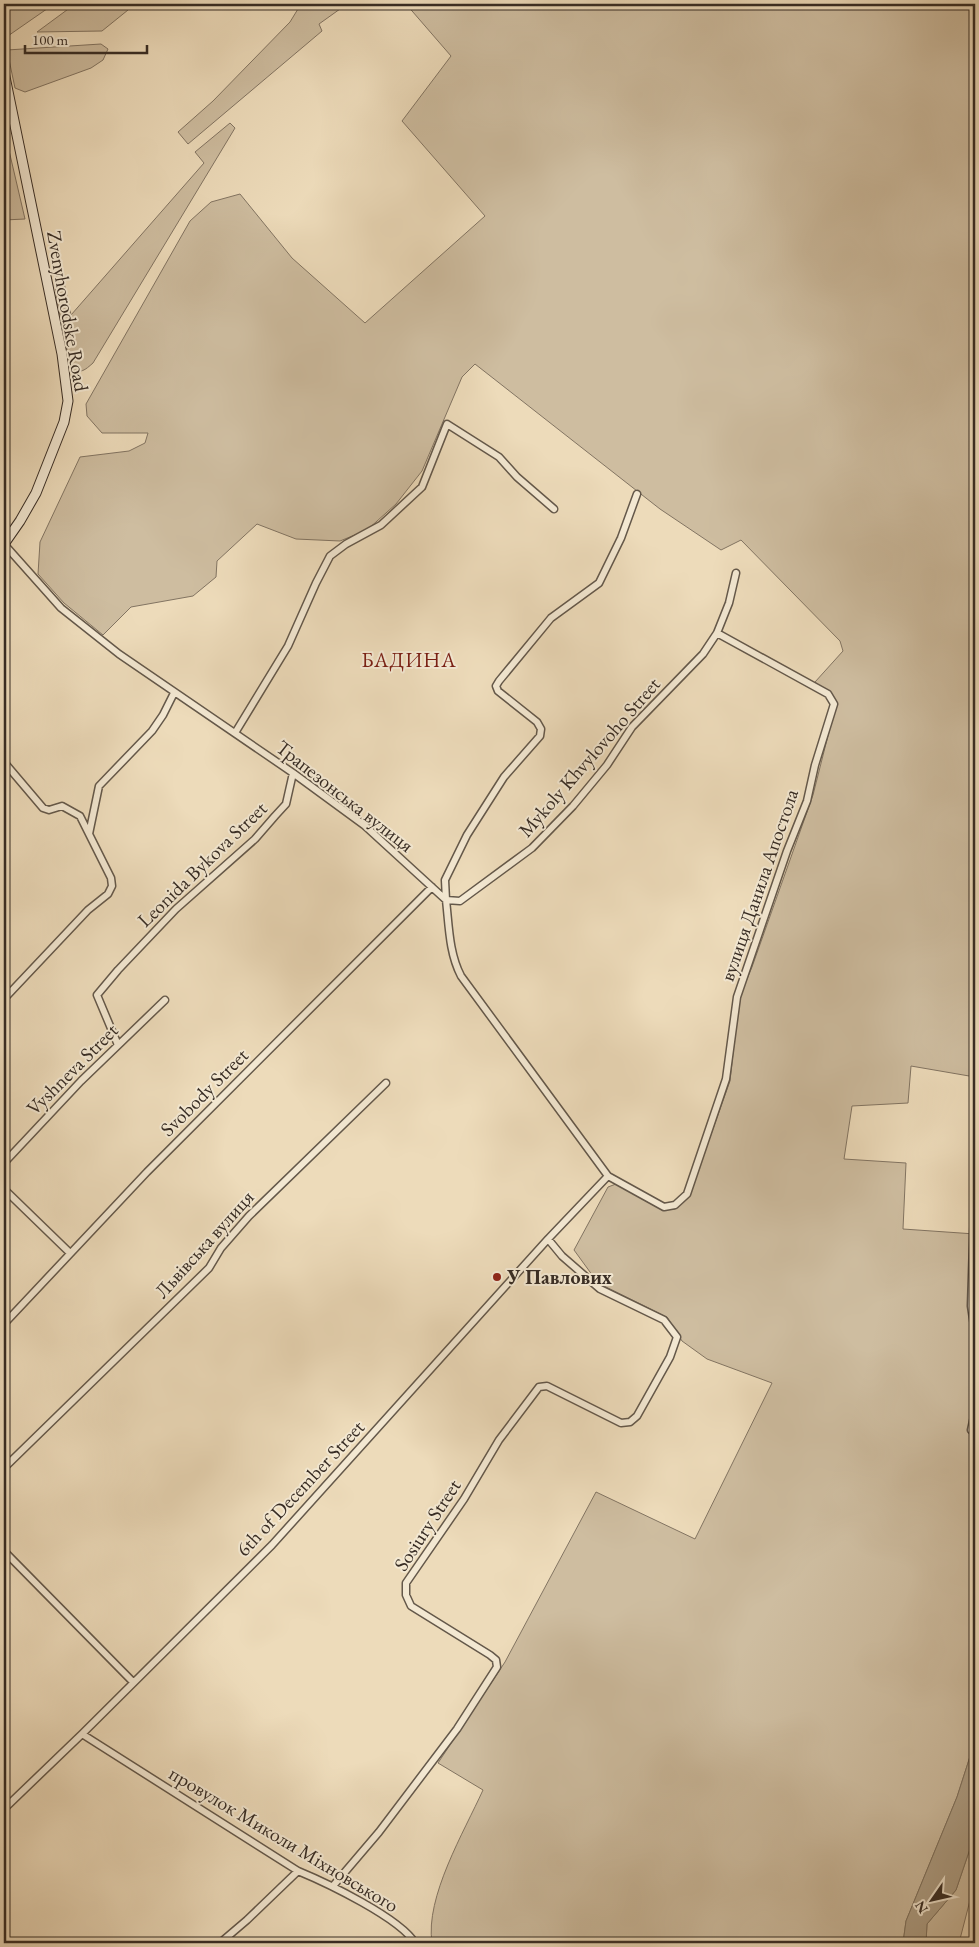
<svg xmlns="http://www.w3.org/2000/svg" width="979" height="1947" font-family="'EB Garamond',serif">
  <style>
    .green { fill: #cebda0; stroke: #827462 }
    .water { fill: #afa087; stroke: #7f725f }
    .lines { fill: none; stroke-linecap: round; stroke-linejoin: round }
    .street-casing { stroke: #64584a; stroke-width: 9 }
    .secondary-casing { stroke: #372c24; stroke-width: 11 }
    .street { stroke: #f3e8d2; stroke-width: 6 }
    .secondary { stroke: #f3e8d2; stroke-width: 9 }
    .poi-dot { fill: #8f2418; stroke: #f3e8d2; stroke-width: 2 }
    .labels { text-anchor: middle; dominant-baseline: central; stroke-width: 4; stroke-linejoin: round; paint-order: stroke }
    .street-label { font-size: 20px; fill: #372c24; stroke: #f3e8d2 }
    .poi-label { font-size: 20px; font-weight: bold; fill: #372c24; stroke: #f3e8d2; text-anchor: start }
    .neighbourhood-label { font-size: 21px; letter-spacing: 1px; fill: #7a1f14; stroke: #f3e8d2 }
  </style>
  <rect width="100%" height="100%" fill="#eddbba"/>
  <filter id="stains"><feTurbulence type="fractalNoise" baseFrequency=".004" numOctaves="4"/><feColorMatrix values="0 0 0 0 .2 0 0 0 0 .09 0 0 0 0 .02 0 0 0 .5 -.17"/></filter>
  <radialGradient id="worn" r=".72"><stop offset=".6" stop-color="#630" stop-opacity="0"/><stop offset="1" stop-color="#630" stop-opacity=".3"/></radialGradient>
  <path class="green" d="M 4,4 L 54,4 L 5,38 Z
    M 75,4 L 122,4 L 128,10 L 102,31 L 37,32 Z
    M 301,4 L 347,4 L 319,24 L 322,31 L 188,144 L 178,132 L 213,101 L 290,22 Z
    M 406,4 L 975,4 L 975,1077 L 911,1066 L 908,1103 L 852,1106 L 844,1159 L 906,1163 L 903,1229 L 975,1234 L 975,1741 L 957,1797 L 906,1921 L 903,1943 L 432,1943 C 425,1897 464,1832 483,1790 L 438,1763 L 505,1662 L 596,1492 L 695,1539 L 772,1383 L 707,1359 L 682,1341 L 667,1317 L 598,1283 L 574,1250 L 608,1187 L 616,1184 L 662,1210 L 675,1209 L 689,1196 L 730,1081 L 739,998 L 752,967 L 813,795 L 836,704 L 829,694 L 815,682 L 843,651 L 840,641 L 741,540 L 721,550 L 660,509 L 475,364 L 462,377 L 422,471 L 396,504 L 367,530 L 340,541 L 296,539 L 257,524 L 217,561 L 216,577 L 193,596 L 131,607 L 103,635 L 64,603 L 38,574 L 40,542 L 80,457 L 129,451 L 145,443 L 148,433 L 102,433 L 87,416 L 86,404 L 190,221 L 211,202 L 240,194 L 292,258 L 365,323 L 485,216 L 402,121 L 451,56 Z
    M 101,44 L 108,49 L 103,60 L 91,68 L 25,92 L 15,88 L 7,50 Z
    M 230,123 L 235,128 L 93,363 C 85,370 81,374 71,369 L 56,296 L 55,280 L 60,264 L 71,315 L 204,163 L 195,152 Z
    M 4,129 L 25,219 L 4,220 Z
    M 975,1834 L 975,1881 L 959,1943 L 926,1943 L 927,1924 L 956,1890 Z"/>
  <path class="water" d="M 975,1741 L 975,1834 L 956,1890 L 927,1924 L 926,1943 L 903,1943 L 906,1921 L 957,1797 Z"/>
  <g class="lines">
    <defs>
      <path id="street" d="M 637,494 L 621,538 L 599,583 L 551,618 L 499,681 L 496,686 L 498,691 L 537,722 L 541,729 L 540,736 L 504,777 L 467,835 L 445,880 L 446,900 L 460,901 L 532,848 L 573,806 L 607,765 L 632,727 L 703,654 L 717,633 L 729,603 L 736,573
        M 4,544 L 61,608 L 119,654 L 293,773 L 364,825 L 446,900 C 449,926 449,953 461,976 L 608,1176 L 664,1207 L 675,1205 L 687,1194 L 726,1079 L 737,997 L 787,851 L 807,801 L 815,765 L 834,704 L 828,694 L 717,633
        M 235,733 L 288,646 L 316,583 L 330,556 L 346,544 L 381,525 L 422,487 L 447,424 L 499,457 L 517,477 L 554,509
        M 4,762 L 43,808 L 49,810 L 62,806 L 80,816 L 89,834
        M 4,999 L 88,910 L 108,894 L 112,886 L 111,878 L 89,834 L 99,786 L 152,731 L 163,715 L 174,693
        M 118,1045 L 97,995 L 118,970 L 176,909 L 255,839 L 275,816 L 286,804 L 293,773
        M 4,1163 L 81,1081 L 165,1000
        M 975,1180 L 971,1306 L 975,1332
        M 4,1189 L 70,1253
        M 4,1324 L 147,1172 L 432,887
        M 971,1430 L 975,1412
        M 4,1468 L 209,1268 L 221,1248 L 249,1216 L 386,1083
        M 4,1551 L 133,1682
        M 82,1734 L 298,1871 C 327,1883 400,1918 415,1943
        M 4,1809 L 82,1734 L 272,1545 L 548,1239 L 608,1176
        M 333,1886 L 379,1832 L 457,1729 L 497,1667 L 496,1660 L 490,1655 L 411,1606 L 406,1595 L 406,1583 L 464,1499 L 499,1440 L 539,1387 L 547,1386 L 621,1423 L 630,1422 L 637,1416 L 670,1357 L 677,1337 L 664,1320 L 600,1289 L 562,1256 L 548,1239
        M 220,1943 L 247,1920 L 298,1871"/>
      <path id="secondary" d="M 4,72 L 62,354 L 68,401 L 64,422 L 36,493 L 20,521 L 4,544"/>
    </defs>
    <use href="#street" class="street-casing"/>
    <use href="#secondary" class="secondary-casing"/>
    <use href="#street" class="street"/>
    <use href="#secondary" class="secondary"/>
  </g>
  <circle class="poi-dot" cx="497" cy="1277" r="5"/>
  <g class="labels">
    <g class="street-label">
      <text transform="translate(68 311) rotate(80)">Zvenyhorodske Road</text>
      <text transform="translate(589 757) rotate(-49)">Mykoly Khvylovoho Street</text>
      <text transform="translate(345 796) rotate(38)">Трапезонська вулиця</text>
      <text transform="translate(202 864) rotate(-44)">Leonida Bykova Street</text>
      <text transform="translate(759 885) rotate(-71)">вулиця Данила Апостола</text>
      <text transform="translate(72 1069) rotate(-45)">Vyshneva Street</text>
      <text transform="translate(204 1092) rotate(-45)">Svobody Street</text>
      <text transform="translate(204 1244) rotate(-48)">Львівська вулиця</text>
      <text transform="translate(300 1488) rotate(-47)">6th of December Street</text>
      <text transform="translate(427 1525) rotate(-57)">Sosiury Street</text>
      <text transform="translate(284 1839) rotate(31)">провулок Миколи Міхновського</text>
    </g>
    <g class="poi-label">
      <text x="507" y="1277">У Павлових</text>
    </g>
    <g class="neighbourhood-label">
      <text x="409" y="659">БАДИНА</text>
    </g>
  </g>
  <rect width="979" height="1947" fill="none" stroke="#eddbba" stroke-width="20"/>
  <rect x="5" y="5" width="969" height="1937" fill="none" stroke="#372c24" stroke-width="2.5"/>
  <rect x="10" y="10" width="959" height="1927" fill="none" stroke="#372c24"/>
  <g transform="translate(932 1900) rotate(236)" stroke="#f3e8d2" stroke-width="4" paint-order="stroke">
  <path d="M0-4L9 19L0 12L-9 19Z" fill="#372c24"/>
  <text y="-8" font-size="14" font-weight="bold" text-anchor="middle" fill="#372c24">N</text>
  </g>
  <path d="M25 45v8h122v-8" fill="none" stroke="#372c24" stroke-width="2.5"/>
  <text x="32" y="45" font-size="15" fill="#372c24" stroke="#f3e8d2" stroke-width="4" paint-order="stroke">100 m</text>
  <rect width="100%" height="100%" filter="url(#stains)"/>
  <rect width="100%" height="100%" fill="url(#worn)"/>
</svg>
